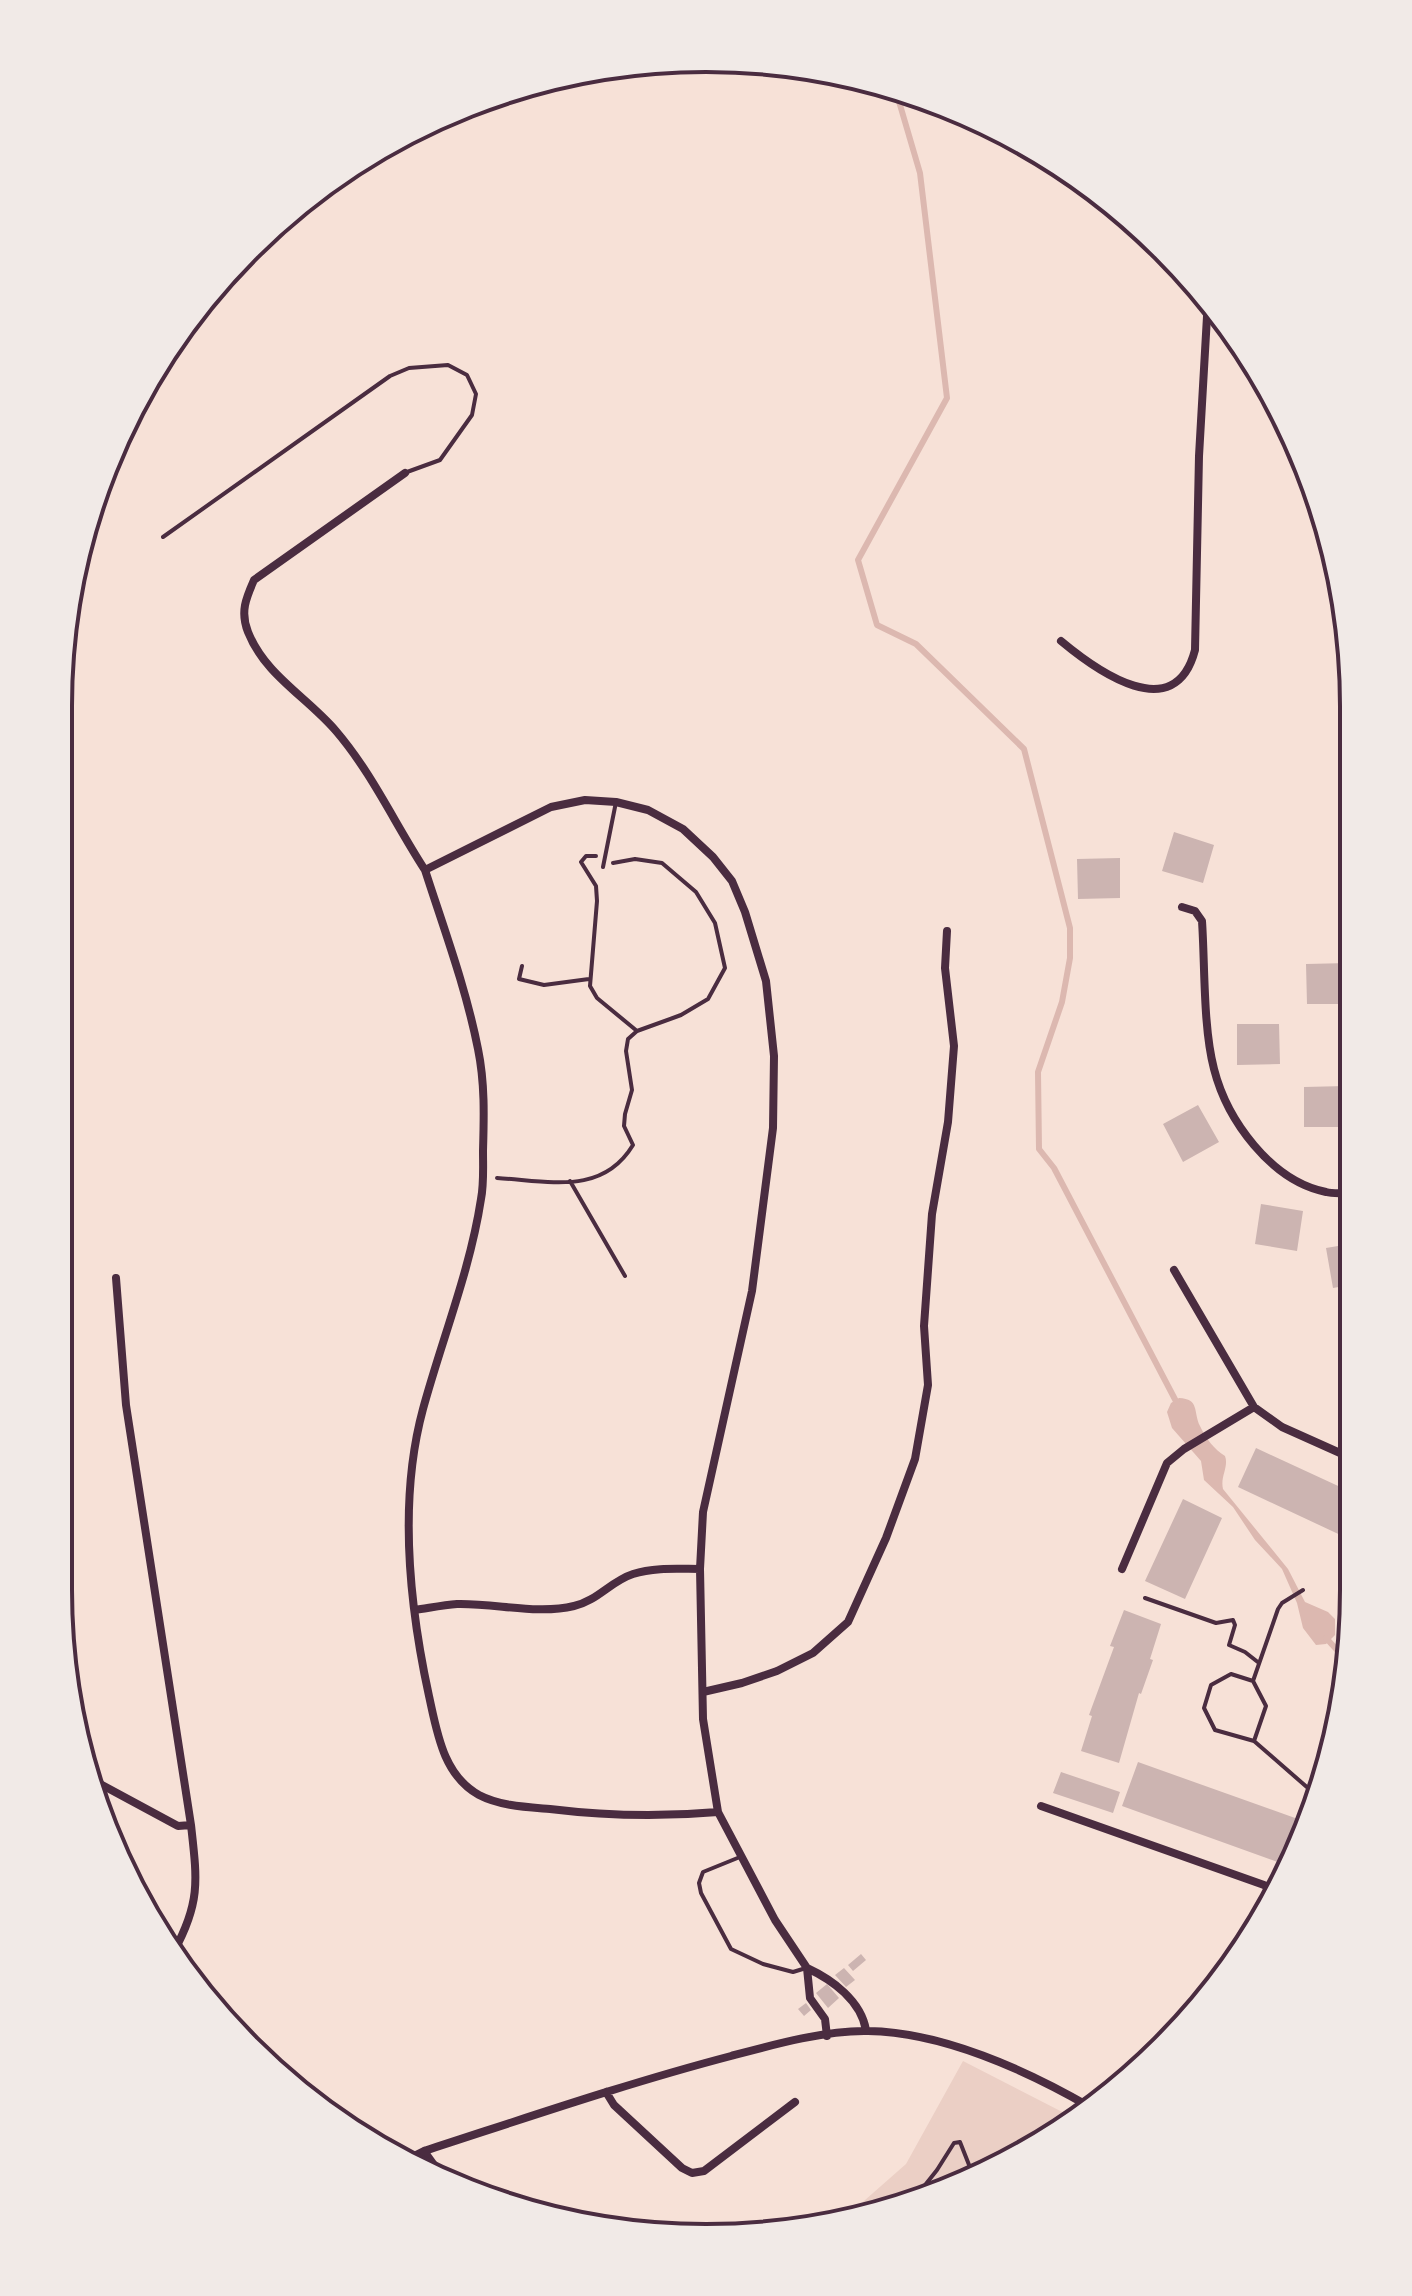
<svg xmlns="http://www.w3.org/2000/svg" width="1412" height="2296" font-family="'DejaVu Sans',sans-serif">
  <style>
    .green { fill: #ebcfc5 }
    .water { fill: #dcb8b0 }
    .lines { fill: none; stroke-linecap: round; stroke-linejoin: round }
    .stream { stroke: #dcb8b0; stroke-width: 6 }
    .building { fill: #ccb4b1 }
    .path { stroke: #4a2c40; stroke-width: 4 }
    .service { stroke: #4a2c40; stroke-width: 4 }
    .minor { stroke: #4a2c40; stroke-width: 8 }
    .rim { fill: none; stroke: #4a2c40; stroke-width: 4 }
  </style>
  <rect width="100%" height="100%" fill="#f7e1d7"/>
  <path class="green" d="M 963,2061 L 1076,2119 L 1066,2129 L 914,2204 L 848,2215 L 906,2164 Z"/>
  <path class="water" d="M 1179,1398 C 1200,1399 1193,1412 1200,1426 C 1206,1439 1214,1449 1225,1456 C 1229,1467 1220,1477 1223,1489 L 1288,1569 L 1305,1602 L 1328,1612 L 1335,1619 L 1335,1635 L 1326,1644 L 1316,1645 L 1303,1628 L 1297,1603 L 1282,1569 L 1255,1540 L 1233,1507 L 1204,1480 L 1201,1461 L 1172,1428 L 1167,1412 L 1171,1403 Z"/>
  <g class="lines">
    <path class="stream" d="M 900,90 L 898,98 L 920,173 L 947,398 L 858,560 L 877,625 L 916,644 L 1024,749 L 1070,928 L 1070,958 L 1062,1002 L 1038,1072 L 1039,1149 L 1054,1168 L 1179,1407
      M 1326,1638 L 1349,1663"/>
  </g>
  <path class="building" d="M 1174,832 L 1214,845 L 1203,883 L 1162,871 Z
    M 1120,858 L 1120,898 L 1078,899 L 1077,859 Z
    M 1349,963 L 1350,1004 L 1307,1004 L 1306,964 Z
    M 1237,1024 L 1279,1024 L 1280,1064 L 1237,1065 Z
    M 1346,1086 L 1347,1127 L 1304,1127 L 1304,1087 Z
    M 1198,1105 L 1219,1142 L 1183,1162 L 1163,1124 Z
    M 1261,1204 L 1303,1211 L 1297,1251 L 1255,1244 Z
    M 1350,1244 L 1350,1285 L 1333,1288 L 1326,1248 Z
    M 1256,1448 L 1349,1491 L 1349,1539 L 1238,1487 Z
    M 1183,1499 L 1222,1518 L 1185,1599 L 1145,1581 Z
    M 1124,1610 L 1161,1624 L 1150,1659 L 1153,1660 L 1141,1694 L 1139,1693 L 1119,1763 L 1081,1751 L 1092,1716 L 1089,1715 L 1114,1647 L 1110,1646 Z
    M 1138,1762 L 1309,1823 L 1303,1841 L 1289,1866 L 1122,1806 Z
    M 1061,1772 L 1120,1792 L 1113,1813 L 1053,1793 Z
    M 861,1954 L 866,1960 L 853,1971 L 848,1965 Z
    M 844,1968 L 855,1980 L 846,1987 L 835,1975 Z
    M 827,1984 L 839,1998 L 828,2008 L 816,1993 Z
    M 806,2003 L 811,2010 L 804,2016 L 798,2009 Z"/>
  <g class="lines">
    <path class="path" d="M 596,856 L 586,856 L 581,862 L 596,886 L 597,901 L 590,986 L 597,998 L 637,1031
      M 522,966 L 519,979 L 544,985 L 589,979
      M 497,1178 C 549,1181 602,1196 633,1145 L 624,1126 L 625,1114 L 632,1090 L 626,1051 L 628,1039 L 637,1031 L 681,1015 L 708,999 L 725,968 L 715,923 L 696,892 L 662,863 L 635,859 L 613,863
      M 570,1181 L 625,1276
      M 1145,1598 L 1216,1623 L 1233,1620 L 1235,1625 L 1229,1645 L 1245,1652 L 1259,1663
      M 1253,1681 L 1278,1609 L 1282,1603 L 1303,1590
      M 1254,1741 L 1266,1706 L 1253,1681 L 1231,1674 L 1211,1685 L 1204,1708 L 1215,1730 L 1254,1741 L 1316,1795
      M 910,2204 L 937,2170 L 954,2143 L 960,2142 L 973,2175"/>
    <path class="service" d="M 163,537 L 390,376 L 409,368 L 448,365 L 467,375 L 476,394 L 472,415 L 440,460 L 407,472
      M 603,867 L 616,802
      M 740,1857 L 703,1872 L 699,1883 L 701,1893 L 731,1949 L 763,1964 L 793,1972 L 806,1968"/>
    <path class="minor" d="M 1099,203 L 1111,202
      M 405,473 L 254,580 C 246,598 240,612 248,632 C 265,675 307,697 336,731 C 372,773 395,824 425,870
      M 1061,641 C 1097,671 1175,727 1195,650 L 1199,456 L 1208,299
      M 1182,907 L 1195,911 L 1202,921 C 1205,965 1203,1027 1214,1069 C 1227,1120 1271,1181 1326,1192 C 1333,1194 1343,1193 1350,1193
      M 1174,1270 L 1254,1407 L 1282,1427 L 1349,1457
      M 116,1278 L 126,1405 L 191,1825 C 197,1879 201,1902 174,1951
      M 1122,1569 L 1167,1463 L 1184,1449 L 1254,1407
      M 415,1610 C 429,1608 443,1605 457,1604 C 496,1603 537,1615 574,1606 C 597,1601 611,1581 633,1574 C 654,1567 679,1569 700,1569
      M 703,1692 L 742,1683 L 777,1671 L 813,1653 L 848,1622 L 886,1538 L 915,1459 L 928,1385 L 924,1326 L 932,1214 L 948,1122 L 954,1046 L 945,968 L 947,931
      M 89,1778 L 178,1826 L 191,1825
      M 1041,1806 L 1264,1885 L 1274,1891
      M 718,1812 C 661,1817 607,1816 550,1809 C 526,1807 500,1806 479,1795 C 443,1775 437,1732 429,1696 C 409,1604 398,1501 423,1409 C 442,1339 470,1271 481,1199 C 484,1184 483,1167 483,1151 C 484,1117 485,1083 478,1049 C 466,988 444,929 425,870 L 551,807 L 585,800 L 616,802 L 648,810 L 683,829 L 713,857 L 732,881 L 745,912 L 766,981 L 774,1056 L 773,1128 L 752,1291 L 703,1512 L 700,1569 L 703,1719 L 718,1812 L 775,1920 L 807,1968 L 810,1998 L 825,2019 L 827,2036
      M 807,1968 C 833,1980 861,2001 866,2030
      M 606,2092 L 614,2105 L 682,2168 L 692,2173 L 704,2171 L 795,2102
      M 424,2151 L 442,2176
      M 408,2159 L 424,2151 C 526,2118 628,2083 731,2056 C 772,2045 826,2030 868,2031 C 942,2032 1026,2070 1090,2107"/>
  </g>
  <path d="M0 0H1412V2296H0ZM706 72H706A634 634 0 0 1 1340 706V1590A634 634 0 0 1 706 2224H706A634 634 0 0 1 72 1590V706A634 634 0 0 1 706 72Z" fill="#f1eae7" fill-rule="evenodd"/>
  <path class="rim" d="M706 72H706A634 634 0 0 1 1340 706V1590A634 634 0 0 1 706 2224H706A634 634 0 0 1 72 1590V706A634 634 0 0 1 706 72Z"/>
</svg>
